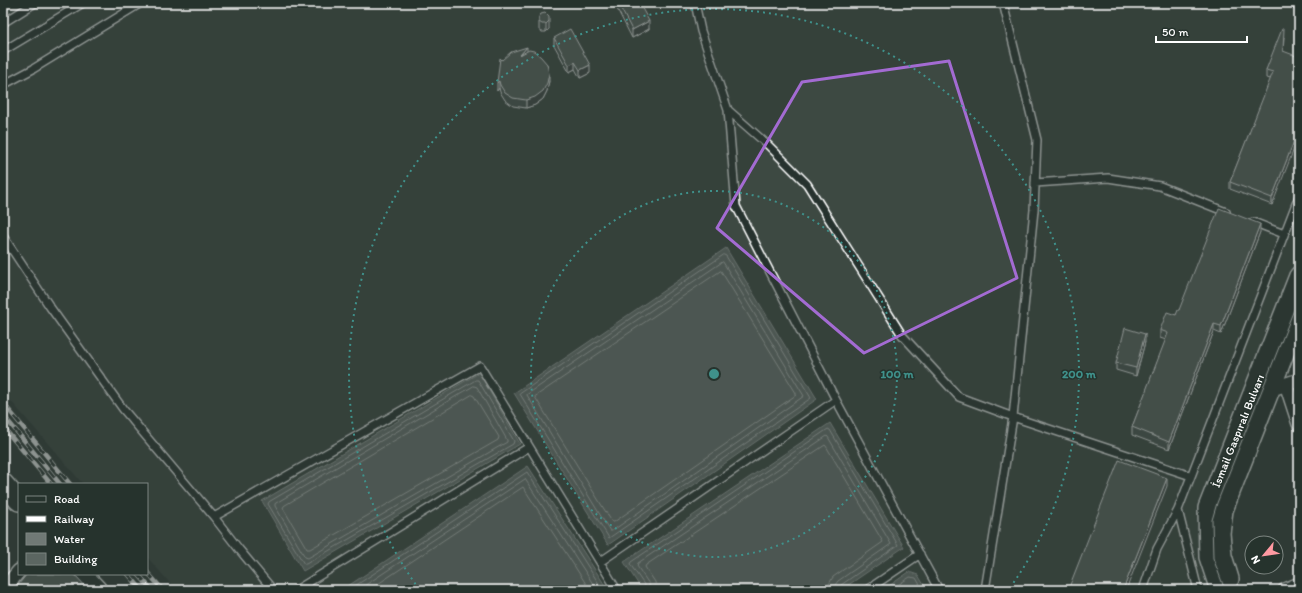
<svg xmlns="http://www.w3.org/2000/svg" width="1302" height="593" font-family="Itim,sans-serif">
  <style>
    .built { fill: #3c4842 }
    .water { fill: #707975; stroke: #a9afac }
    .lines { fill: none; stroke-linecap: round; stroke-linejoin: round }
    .shore { stroke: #c6c9c8; stroke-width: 1 }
    .service-casing { stroke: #fff; stroke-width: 10 }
    .minor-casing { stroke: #fff; stroke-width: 16 }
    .secondary-casing { stroke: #fff; stroke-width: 22 }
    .service { stroke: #26332d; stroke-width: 7 }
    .minor { stroke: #26332d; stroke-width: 13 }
    .secondary { stroke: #26332d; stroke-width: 19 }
    .tram { stroke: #fff; stroke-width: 1 }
    .rail-casing { stroke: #fff; stroke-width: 4.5 }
    .rail { stroke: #26332d; stroke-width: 3; stroke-dasharray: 9; stroke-linecap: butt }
    .wall { fill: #4e5853; stroke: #fff }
    .shaded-wall { fill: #404744; stroke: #fff }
    .building { fill: #5b6661; stroke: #fff }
    .marked { fill: none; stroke: #a36bd2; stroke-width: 3; stroke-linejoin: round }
    .ring { fill: none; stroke: #3f918b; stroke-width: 2; stroke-dasharray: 2 4 }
    .labels { text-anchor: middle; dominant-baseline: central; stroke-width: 3; stroke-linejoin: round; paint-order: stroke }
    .street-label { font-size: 12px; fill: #fff; stroke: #26332d }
    .centre { fill: #3f918b; stroke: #26332d; stroke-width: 2 }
    .ring-label { font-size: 12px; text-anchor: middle; font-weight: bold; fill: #3f918b; stroke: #26332d; stroke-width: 3; stroke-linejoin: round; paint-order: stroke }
  </style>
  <rect width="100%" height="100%" fill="#2f3b35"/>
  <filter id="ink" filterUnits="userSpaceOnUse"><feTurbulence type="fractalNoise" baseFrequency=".025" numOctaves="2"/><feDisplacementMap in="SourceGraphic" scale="8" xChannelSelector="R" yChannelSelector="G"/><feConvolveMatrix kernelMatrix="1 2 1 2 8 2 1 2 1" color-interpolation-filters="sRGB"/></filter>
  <g filter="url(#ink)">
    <path class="built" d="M 3,3 L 1299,3 L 1299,256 L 1201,509 L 1198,527 L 1201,546 L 1216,590 L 176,590 L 147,557 L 147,484 L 83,484 L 3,392 Z"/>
    <path class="water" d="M 726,248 L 817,399 L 608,545 L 514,393 Z
      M 479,373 L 520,444 L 303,571 L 262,501 Z
      M 830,423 L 904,547 L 841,590 L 642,590 L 624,562 Z
      M 528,466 L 608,590 L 342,590 Z
      M 909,572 L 918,575 L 927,590 L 883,590 Z"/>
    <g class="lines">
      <path class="shore" d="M 724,255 L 726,256 L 811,398 L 609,538 L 520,394 Z
        M 723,262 L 804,396 L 612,531 L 610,531 L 527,395 Z
        M 721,271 L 796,393 L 796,395 L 614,522 L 612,522 L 535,397 Z
        M 476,380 L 478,380 L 514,441 L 513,444 L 306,564 L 304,564 L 268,504 L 269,502 Z
        M 474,386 L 477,387 L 507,440 L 507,442 L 308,558 L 305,557 L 275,506 L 275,504 Z
        M 472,395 L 474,396 L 499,437 L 498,440 L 310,549 L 307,549 L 283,508 L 284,506 Z
        M 349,590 L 527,472 L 603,590
        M 358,590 L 525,479 L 597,590
        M 369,590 L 523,487 L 590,590
        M 645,590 L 645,586 L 630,564 L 631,562 L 828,429 L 830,430 L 898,545 L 841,585 L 839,590
        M 650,590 L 649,584 L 637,566 L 638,563 L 827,436 L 828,437 L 891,544 L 838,581 L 835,585 L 834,590
        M 656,590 L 655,582 L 645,567 L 646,565 L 825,445 L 826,446 L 883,542 L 833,577 L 829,584 L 828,590
        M 890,590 L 910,577 L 916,578 L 923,590"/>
      <defs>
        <path id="service" d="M 695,3 L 701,31 L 728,110 L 736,206 L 836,400 L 939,590
          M 3,23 L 35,3
          M 3,51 L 83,3
          M 3,85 L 33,69 L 141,3
          M 728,110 L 768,145 L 807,184 L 902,335 L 959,397 L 1013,417 L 1191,476
          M 1035,183 L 1108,178 L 1160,186 L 1226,212
          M 1253,222 L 1284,234
          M 3,236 L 50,307 L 123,409 L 214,517 L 238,548 L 273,590
          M 214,517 L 480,366 L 617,590
          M 600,562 L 836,400
          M 296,590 L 529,447
          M 867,590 L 920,554
          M 985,590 L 1013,417 L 1034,210 L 1037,140 L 1003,3
          M 1143,590 L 1157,549 L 1178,510
          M 1198,590 L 1178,510 L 1299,196"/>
        <path id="minor" d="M 1286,384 L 1299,424
          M 1278,387 L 1299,380
          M 3,590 L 19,571
          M 1285,590 L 1299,584"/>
        <path id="secondary" d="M 3,483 L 19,501
          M 82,574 L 97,590
          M 1229,579 L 1222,556 L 1220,533 L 1223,510 L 1299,315
          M 1220,590 L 1209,557 L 1208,508 L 1299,276"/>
      </defs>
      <use href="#service" class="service-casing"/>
      <use href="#minor" class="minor-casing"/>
      <use href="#secondary" class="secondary-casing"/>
      <use href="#service" class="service"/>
      <use href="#minor" class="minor"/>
      <use href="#secondary" class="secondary"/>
      <path class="tram" d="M 1225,590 L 1213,558 L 1212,520 L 1217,503 L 1299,297"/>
      <defs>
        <path id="rail" d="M 3,403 L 70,484
          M 3,415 L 60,484
          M 3,427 L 51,484
          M 147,572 L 163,590
          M 128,574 L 142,590
          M 138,574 L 152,590"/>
      </defs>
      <use href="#rail" class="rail-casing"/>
      <use href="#rail" class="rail"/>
    </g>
    <path class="wall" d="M 614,3 L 639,3 L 649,29 L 632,38 Z
      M 541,14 L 549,29 L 546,32 L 542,32 L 539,30 L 539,17 Z
      M 1284,37 L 1272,205 L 1230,189 L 1230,182 L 1271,79 L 1266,78 L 1266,70 Z
      M 554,38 L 590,73 L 580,78 L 575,69 L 569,72 L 554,45 Z
      M 527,52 L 549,81 L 547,91 L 543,99 L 535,105 L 526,108 L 513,106 L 505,100 L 500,92 L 499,88 L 497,91 L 502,60 Z
      M 1260,232 L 1221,334 L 1214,331 L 1169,449 L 1132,435 L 1132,427 L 1166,340 L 1160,338 L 1160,330 L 1176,315 L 1179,310 Z
      M 1145,342 L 1136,376 L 1116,370 L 1116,363 Z"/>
    <path class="shaded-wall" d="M 549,21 L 549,29 L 546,32 L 546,24 Z
      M 649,21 L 649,29 L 632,38 L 632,30 Z
      M 527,47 L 527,55 L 520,55 Z
      M 575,62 L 575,69 L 569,72 L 569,65 Z
      M 590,65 L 590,73 L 580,78 L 580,70 Z
      M 549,74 L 549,81 L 547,91 L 543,99 L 535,105 L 526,108 L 526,100 Z
      M 499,81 L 499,88 L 497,91 L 497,83 Z
      M 1299,128 L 1299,136 L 1272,205 L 1272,198 Z
      M 1260,224 L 1260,232 L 1221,334 L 1221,326 Z
      M 1214,324 L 1214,331 L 1169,449 L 1169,442 Z
      M 1145,334 L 1145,342 L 1136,376 L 1136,368 Z
      M 1167,478 L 1167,486 L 1126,590 L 1123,590 Z"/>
    <path class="building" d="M 618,3 L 639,3 L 649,21 L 632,30 Z
      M 545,13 L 549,17 L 549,21 L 546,24 L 542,24 L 539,22 L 539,17 L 541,14 Z
      M 570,29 L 590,65 L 580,70 L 575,62 L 569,65 L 554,38 Z
      M 1282,29 L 1284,29 L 1283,51 L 1299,57 L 1299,128 L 1272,198 L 1230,182 L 1273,72 L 1266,70 Z
      M 527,47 L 520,55 L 529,50 L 534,51 L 541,57 L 547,64 L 549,74 L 547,83 L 543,91 L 535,97 L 526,100 L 513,98 L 505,93 L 500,85 L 499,81 L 497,83 L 500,58 L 502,60 L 511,52 Z
      M 1219,208 L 1260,224 L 1221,326 L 1214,324 L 1169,442 L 1132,427 L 1168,333 L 1160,330 L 1167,312 L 1176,315 L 1178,310 L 1179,310 Z
      M 1125,328 L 1145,334 L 1136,368 L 1116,363 Z
      M 1119,460 L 1167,478 L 1123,590 L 1068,590 Z
      M 27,574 L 74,574 L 89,590 L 14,590 Z"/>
  </g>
  <path d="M0 0H1302V593H0ZM 949,61 L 1017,278 L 864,353 L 717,228 L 802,82 Z" fill="#2f3b35" fill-opacity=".55" fill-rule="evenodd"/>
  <path class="marked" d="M 949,61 L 1017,278 L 864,353 L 717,228 L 802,82 Z"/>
  <g class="ring">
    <circle cx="714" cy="374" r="183"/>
    <path d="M419 589A365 365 0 1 1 1009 589"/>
  </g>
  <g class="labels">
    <g class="street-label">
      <text transform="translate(1238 431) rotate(-68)">İsmail Gaspıralı Bulvarı</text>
    </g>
  </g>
  <circle cx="714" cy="374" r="6" class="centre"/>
  <g class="ring-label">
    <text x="897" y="378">100 m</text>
    <text x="1079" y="378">200 m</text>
  </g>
  <rect width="1302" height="593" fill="none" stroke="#26332d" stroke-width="16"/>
  <rect x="8" y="8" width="1286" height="577" fill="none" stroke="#fff" stroke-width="1.5" filter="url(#ink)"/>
  <rect x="18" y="483" width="130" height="92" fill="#26332d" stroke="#7d8581"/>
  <rect x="26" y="496" width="20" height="6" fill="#26332d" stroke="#7d8581"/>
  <text x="54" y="503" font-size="12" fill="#ffffff">Road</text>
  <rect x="26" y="516" width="20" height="6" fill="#ffffff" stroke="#7d8581"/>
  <text x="54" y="523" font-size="12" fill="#ffffff">Railway</text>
  <rect x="26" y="533" width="20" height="12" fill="#707975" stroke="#7d8581"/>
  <text x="54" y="543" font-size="12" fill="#ffffff">Water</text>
  <rect x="26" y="553" width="20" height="12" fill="#5b6661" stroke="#7d8581"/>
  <text x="54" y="563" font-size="12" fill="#ffffff">Building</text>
  <g transform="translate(1264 555) rotate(241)"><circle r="19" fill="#26332d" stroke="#7d8581"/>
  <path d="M0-3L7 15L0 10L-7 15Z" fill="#ff9aa2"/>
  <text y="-6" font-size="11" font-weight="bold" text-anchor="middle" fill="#ffffff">N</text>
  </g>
  <path d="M1156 36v6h91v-6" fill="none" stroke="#ffffff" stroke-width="2"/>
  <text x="1162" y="36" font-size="12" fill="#ffffff" stroke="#26332d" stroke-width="3" paint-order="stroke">50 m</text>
</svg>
